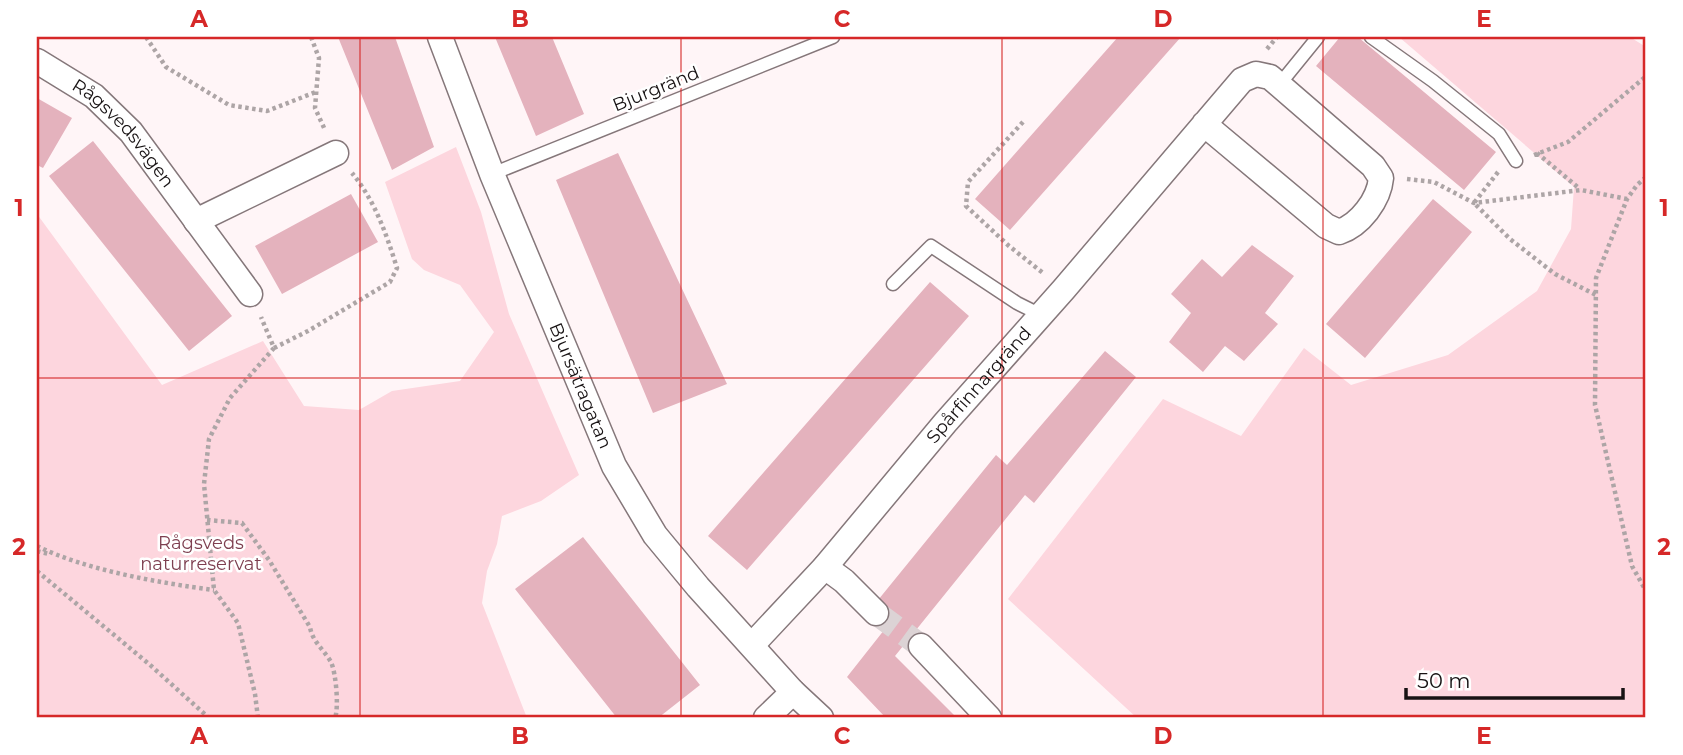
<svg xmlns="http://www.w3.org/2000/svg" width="1683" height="755" font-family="Montserrat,sans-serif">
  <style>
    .green { fill: #fdd6de }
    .building { fill: #e4b2bd }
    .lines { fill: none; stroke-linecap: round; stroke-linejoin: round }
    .minor-tunnel { stroke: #dcd3d5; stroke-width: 24; stroke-dasharray: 24 12; stroke-linecap: butt }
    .service-casing { stroke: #85777a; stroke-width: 15 }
    .minor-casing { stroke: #85777a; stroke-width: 27 }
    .path { stroke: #ada5a6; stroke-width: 4.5; stroke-dasharray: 3.5 3.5; stroke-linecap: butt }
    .service { stroke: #fff; stroke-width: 12 }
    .minor { stroke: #fff; stroke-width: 24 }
    .grid { fill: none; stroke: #d62828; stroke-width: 2; stroke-opacity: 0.55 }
    .labels { text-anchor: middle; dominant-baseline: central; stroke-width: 5; stroke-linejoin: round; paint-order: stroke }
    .street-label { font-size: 18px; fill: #181314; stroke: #fff }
    .park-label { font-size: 18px; fill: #7e3f50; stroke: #fff }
    .neatline { fill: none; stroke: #d62828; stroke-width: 2.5 }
    .grid-label { font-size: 23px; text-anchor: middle; font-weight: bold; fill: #d62828 }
  </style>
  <rect width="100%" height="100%" fill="#fff5f7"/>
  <path class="green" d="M 1399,37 L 1630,37 L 1646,47 L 1646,718 L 1137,718 L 1008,599 L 1163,399 L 1241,436 L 1304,348 L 1351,385 L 1448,355 L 1537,291 L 1571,229 L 1574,187 Z
    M 456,147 L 481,212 L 509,314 L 579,475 L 541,501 L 502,516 L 497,544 L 487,571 L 482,603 L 527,718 L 37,718 L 37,214 L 162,385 L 263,341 L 304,406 L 359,410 L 392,391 L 460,381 L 494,332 L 460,285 L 424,270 L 412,259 L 385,182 Z"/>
  <path class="building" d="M 338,37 L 395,37 L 434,147 L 392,170 Z
    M 495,37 L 552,37 L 584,114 L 536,136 Z
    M 1118,37 L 1181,37 L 1010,230 L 975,199 Z
    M 1340,37 L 1358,37 L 1496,152 L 1464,190 L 1316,66 Z
    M 37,98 L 72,118 L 43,168 L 37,165 Z
    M 93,141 L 232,316 L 189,351 L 49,176 Z
    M 618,153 L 727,384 L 653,413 L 556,180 Z
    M 351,194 L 378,242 L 282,294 L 255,246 Z
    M 1433,199 L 1472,232 L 1365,358 L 1326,324 Z
    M 1252,245 L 1294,276 L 1265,313 L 1278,324 L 1244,361 L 1225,346 L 1203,372 L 1169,342 L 1191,313 L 1171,294 L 1202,259 L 1222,277 Z
    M 930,282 L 969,316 L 747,570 L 708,536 Z
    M 1105,351 L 1136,377 L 1034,503 L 1025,495 L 895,656 L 957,718 L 886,718 L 847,677 L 892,620 L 874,605 L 996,455 L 1007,465 Z
    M 583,537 L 700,685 L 658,718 L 617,718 L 515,589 Z"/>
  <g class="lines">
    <path class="minor-tunnel" d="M 876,613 L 921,646"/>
    <defs>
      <path id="service" d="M 1371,37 L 1433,81 L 1499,134 L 1516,161
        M 1279,85 L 1318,37
        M 492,174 L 833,37
        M 893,284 L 931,246 L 1017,303 L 1041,315"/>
      <g id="minor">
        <path id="s1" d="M 440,37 L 492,174 L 614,466 L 655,535 L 698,587 L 793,692 L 821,718"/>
        <path id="s2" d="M 37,61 L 94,96 L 131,132 L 250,294"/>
        <path d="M 196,221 L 336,153"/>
        <path d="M 825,567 L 844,581 L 876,613"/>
        <path id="s3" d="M 752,645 L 825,567 L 945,423 L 1064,289 L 1242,80 L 1256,74 L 1270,77 L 1373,166 L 1381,178 C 1379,200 1360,225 1339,232 L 1326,226 L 1204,124"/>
        <path d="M 921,646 L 989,718"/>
        <path d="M 766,718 L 793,692"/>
      </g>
    </defs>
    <use href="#service" class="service-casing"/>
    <use href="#minor" class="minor-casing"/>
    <path class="path" d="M 146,37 L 166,67 L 229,105 L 267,111 L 316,92
      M 311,37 L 319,58 L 315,108 L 325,130
      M 1267,49 L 1277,37
      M 1023,122 L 968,182 L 966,206 L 1009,246 L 1043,273
      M 1537,153 L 1580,189
      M 1534,155 L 1568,142 L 1644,78 L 1646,72
      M 1498,172 L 1474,203 L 1510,239 L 1555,274 L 1596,295
      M 1646,177 L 1637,185 L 1627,199 L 1596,278 L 1595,405 L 1632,566 L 1646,591
      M 1407,179 L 1434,182 L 1474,203 L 1581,190 L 1627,199
      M 274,348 L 308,331 L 390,282 L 397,268 C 386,233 375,201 352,173
      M 207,520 L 242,523 L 269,560 L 310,627 C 312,641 324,650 331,662 C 336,673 339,707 335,718
      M 37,546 C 85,570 160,583 214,590
      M 37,551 L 49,554
      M 37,571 L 149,664 L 209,718
      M 258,718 L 255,694 L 238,623 L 214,590 L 204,484 L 209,439 L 230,398 L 274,348 L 261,317"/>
    <use href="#service" class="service"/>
    <use href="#minor" class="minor"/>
  </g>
  <path class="grid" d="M 360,37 L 360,718M 681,37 L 681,718M 1002,37 L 1002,718M 1323,37 L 1323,718M 37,378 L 1646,378"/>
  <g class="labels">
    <g class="street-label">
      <text transform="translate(656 89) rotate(-22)">Bjurgränd</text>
      <text stroke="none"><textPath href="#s2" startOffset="114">Rågsvedsvägen</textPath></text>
      <text stroke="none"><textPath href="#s1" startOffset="376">Bjursätragatan</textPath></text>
      <text stroke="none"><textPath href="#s3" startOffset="345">Spårfinnargränd</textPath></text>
    </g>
    <g class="park-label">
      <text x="201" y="543">Rågsveds<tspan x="201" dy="21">naturreservat</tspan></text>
    </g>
  </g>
  <rect width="1683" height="755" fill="none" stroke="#ffffff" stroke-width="77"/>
  <path d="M1406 688v10h217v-10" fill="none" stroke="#181314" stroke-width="3.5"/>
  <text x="1417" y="688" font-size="21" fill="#181314" stroke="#ffffff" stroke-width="5" paint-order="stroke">50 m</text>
  <rect x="38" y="38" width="1606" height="678" class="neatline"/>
  <g class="grid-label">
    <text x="199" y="27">A</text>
    <text x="520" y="27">B</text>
    <text x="842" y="27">C</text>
    <text x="1163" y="27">D</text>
    <text x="1484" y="27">E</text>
    <text x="19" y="216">1</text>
    <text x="1664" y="216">1</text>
    <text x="19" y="555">2</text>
    <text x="1664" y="555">2</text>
    <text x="199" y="744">A</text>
    <text x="520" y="744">B</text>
    <text x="842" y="744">C</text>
    <text x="1163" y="744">D</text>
    <text x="1484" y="744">E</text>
  </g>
</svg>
